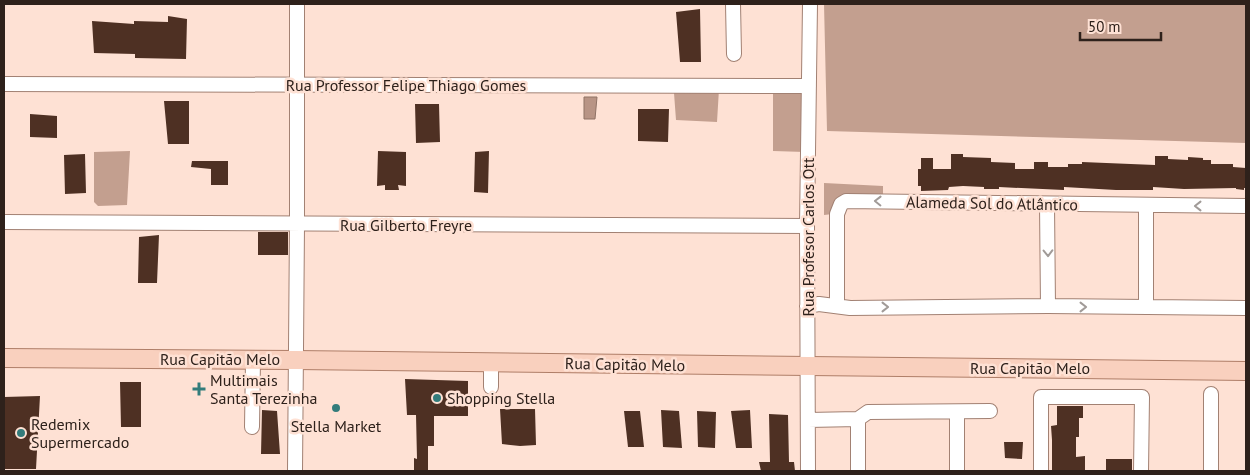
<svg xmlns="http://www.w3.org/2000/svg" width="1250" height="475" font-family="'PT Sans',sans-serif">
  <style>
    .forest { fill: #c39f8f }
    .water { fill: #b89485; stroke: #8f7265 }
    .building { fill: #4e3023 }
    .lines { fill: none; stroke-linecap: round; stroke-linejoin: round }
    .minor-casing { stroke: #a28173; stroke-width: 16 }
    .major-casing { stroke: #af7e68; stroke-width: 20 }
    .minor { stroke: #fff; stroke-width: 14 }
    .major { stroke: #f9d0be; stroke-width: 18 }
    .oneway { stroke: #a19b98 }
    .poi-dot { fill: #337c7b; stroke: #fee1d4; stroke-width: 2 }
    .labels { text-anchor: middle; dominant-baseline: central; stroke-width: 5; stroke-linejoin: round; paint-order: stroke }
    .street-label { font-size: 16px; fill: #2e211b; stroke: #fee1d4 }
    .poi-label { font-size: 16px; fill: #2e211b; stroke: #fee1d4; text-anchor: start }
  </style>
  <rect width="100%" height="100%" fill="#fee1d4"/>
  <path class="forest" d="M 824,4 L 1246,4 L 1246,143 L 827,131 Z
    M 719,89 L 717,122 L 676,120 L 674,93 Z
    M 773,91 L 805,93 L 805,152 L 773,151 Z
    M 130,151 L 127,205 L 98,206 L 94,202 L 94,152 Z
    M 824,183 L 883,186 L 883,197 L 841,199 L 833,214 L 824,215 Z"/>
  <path class="water" d="M 584,97 L 597,97 L 595,119 L 584,119 Z"/>
  <path class="building" d="M 700,9 L 701,62 L 680,62 L 676,12 Z
    M 168,16 L 187,19 L 186,59 L 135,58 L 135,54 L 94,53 L 92,21 L 134,24 L 134,21 L 168,22 Z
    M 164,101 L 189,101 L 189,144 L 168,144 Z
    M 415,104 L 439,104 L 440,142 L 416,143 Z
    M 638,109 L 669,109 L 668,142 L 638,141 Z
    M 30,114 L 57,116 L 57,138 L 30,137 Z
    M 378,151 L 406,152 L 406,186 L 398,185 L 399,190 L 385,190 L 385,185 L 377,186 Z
    M 489,151 L 488,193 L 474,192 L 475,152 Z
    M 85,154 L 86,193 L 65,194 L 64,155 Z
    M 951,154 L 963,154 L 963,157 L 991,158 L 991,162 L 1015,163 L 1015,169 L 1034,169 L 1034,162 L 1048,162 L 1048,167 L 1068,167 L 1068,164 L 1082,164 L 1082,162 L 1155,165 L 1155,156 L 1168,156 L 1168,159 L 1188,160 L 1188,157 L 1203,158 L 1203,160 L 1211,160 L 1211,164 L 1233,164 L 1233,167 L 1246,168 L 1246,188 L 1244,188 L 1244,190 L 1236,189 L 1236,188 L 1184,189 L 1153,187 L 1153,190 L 1116,190 L 1064,187 L 1064,190 L 999,187 L 999,189 L 984,189 L 984,187 L 963,186 L 949,187 L 948,190 L 921,191 L 921,186 L 918,186 L 918,169 L 921,169 L 921,158 L 933,158 L 933,169 L 951,169 Z
    M 192,161 L 228,161 L 228,185 L 211,185 L 211,169 L 191,167 Z
    M 258,232 L 288,232 L 288,255 L 258,255 Z
    M 159,235 L 157,283 L 138,283 L 139,237 Z
    M 405,379 L 468,381 L 468,416 L 434,416 L 434,446 L 428,446 L 428,471 L 414,471 L 414,458 L 417,459 L 416,415 L 407,415 Z
    M 120,382 L 141,382 L 141,427 L 121,427 Z
    M 40,396 L 36,469 L 4,469 L 4,397 Z
    M 1057,406 L 1083,406 L 1083,418 L 1079,418 L 1079,437 L 1076,437 L 1076,457 L 1085,456 L 1085,471 L 1052,471 L 1052,440 L 1051,426 L 1057,425 Z
    M 500,409 L 535,409 L 536,445 L 520,446 L 502,444 Z
    M 262,410 L 277,411 L 280,454 L 261,454 Z
    M 661,410 L 679,411 L 682,448 L 663,447 Z
    M 750,410 L 752,448 L 736,448 L 731,411 Z
    M 624,411 L 640,411 L 644,447 L 628,447 Z
    M 697,411 L 716,412 L 715,448 L 698,447 Z
    M 769,414 L 788,415 L 789,462 L 794,462 L 795,471 L 761,471 L 759,462 L 770,462 Z
    M 1004,442 L 1023,442 L 1022,459 L 1005,458 Z
    M 1106,459 L 1132,459 L 1132,471 L 1106,471 Z"/>
  <g class="lines">
    <defs>
      <path id="minor" d="M 733,4 L 734,54
        M 4,84 L 809,86
        M 1047,204 L 1048,306
        M 1146,206 L 1146,307
        M 4,222 L 807,226
        M 837,305 L 837,214 L 841,204 L 846,201 L 1246,206
        M 807,306 L 819,304 L 850,308 L 1048,306 L 1246,308
        M 491,362 L 491,387
        M 858,419 L 858,471
        M 808,420 L 858,419 L 868,412 L 990,411
        M 252,427 L 253,360
        M 295,471 L 297,225 L 297,4
        M 808,471 L 807,226 L 810,4
        M 957,471 L 957,412
        M 1041,471 L 1041,397 L 1142,397 L 1141,471
        M 1211,471 L 1211,394"/>
      <path id="major" d="M 4,358 L 296,360 L 1246,371"/>
    </defs>
    <use href="#minor" class="minor-casing"/>
    <use href="#major" class="major-casing"/>
    <use href="#minor" class="minor"/>
    <use href="#major" class="major"/>
  </g>
  <defs><path id="oneway-chevron" d="M-2-3.5L2.5 0L-2 3.5" fill="none" stroke-width="1.6" stroke-linecap="round" stroke-linejoin="round" transform="scale(1.25)"/></defs>
  <g class="oneway">
    <use href="#oneway-chevron" transform="translate(878 201) rotate(-179)"/>
    <use href="#oneway-chevron" transform="translate(1198 206) rotate(-180)"/>
    <use href="#oneway-chevron" transform="translate(1048 253) rotate(89)"/>
    <use href="#oneway-chevron" transform="translate(885 307)"/>
    <use href="#oneway-chevron" transform="translate(1083 307)"/>
  </g>
  <g class="poi-dot">
    <path d="M196.5 381.5h5v5h5v5h-5v5h-5v-5h-5v-5h5z"/>
    <circle cx="437" cy="398" r="5"/>
    <circle cx="336" cy="408" r="5"/>
    <circle cx="21" cy="433" r="5"/>
  </g>
  <g class="labels">
    <g class="street-label">
      <text x="406" y="85">Rua Professor Felipe Thiago Gomes</text>
      <text transform="translate(992 203) rotate(1)">Alameda Sol do Atlântico</text>
      <text x="406" y="225">Rua Gilberto Freyre</text>
      <text transform="translate(808 237) rotate(-90)">Rua Profesor Carlos Ott</text>
      <text x="220" y="359">Rua Capitão Melo</text>
      <text transform="translate(625 364) rotate(1)">Rua Capitão Melo</text>
      <text x="1030" y="368">Rua Capitão Melo</text>
    </g>
    <g class="poi-label">
      <text x="210" y="380">Multimais<tspan x="210" dy="18">Santa Terezinha</tspan></text>
      <text x="447" y="398">Shopping Stella</text>
      <text x="31" y="424">Redemix<tspan x="31" dy="18">Supermercado</tspan></text>
      <text x="336" y="426" text-anchor="middle">Stella Market</text>
    </g>
  </g>
  <rect width="1250" height="475" fill="none" stroke="#2e211b" stroke-width="10"/>
  <path d="M1080 32v8h81v-8" fill="none" stroke="#2e211b" stroke-width="2.5"/>
  <text x="1088" y="32" font-size="15" fill="#2e211b" stroke="#fee1d4" stroke-width="4" paint-order="stroke">50 m</text>
</svg>
